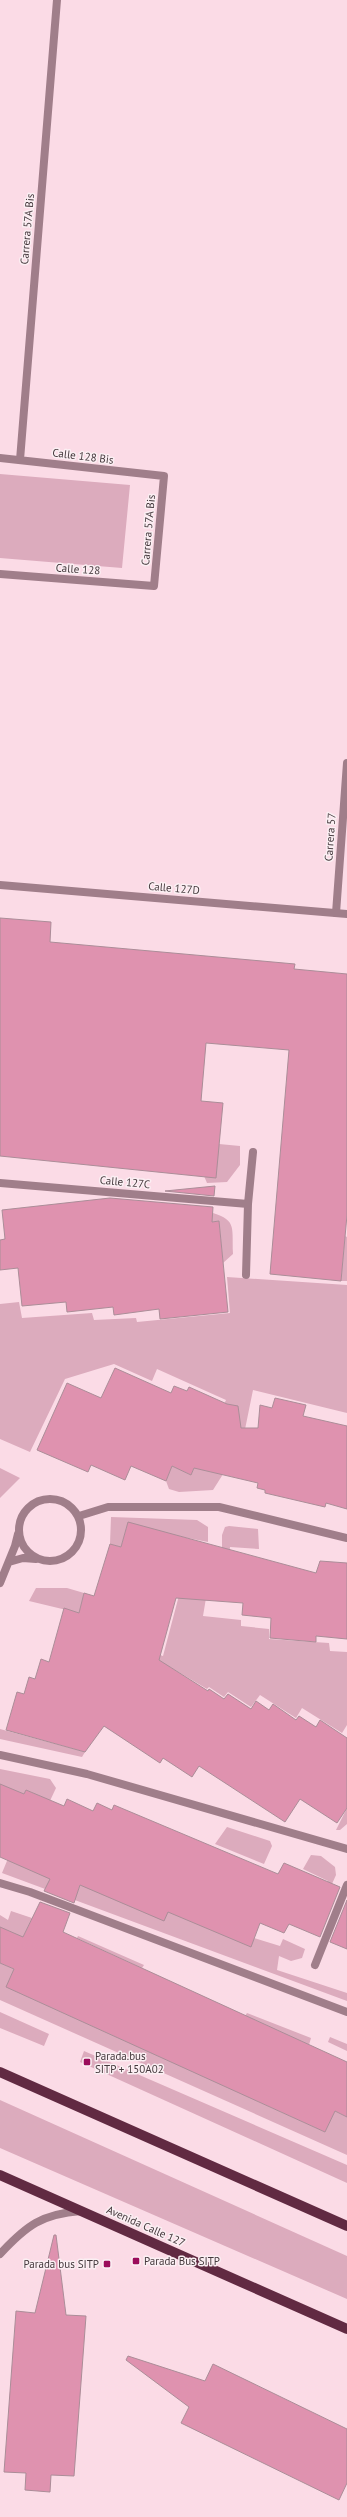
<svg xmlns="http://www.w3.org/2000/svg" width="347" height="2517" font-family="'PT Sans',sans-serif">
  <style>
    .green { fill: #dcabbd }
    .building { fill: #df92af; stroke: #ab8d98 }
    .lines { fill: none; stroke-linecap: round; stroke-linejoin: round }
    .service { stroke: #a07e8a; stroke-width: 8 }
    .minor { stroke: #a07e8a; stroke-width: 8 }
    .tertiary { stroke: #a07e8a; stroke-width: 8 }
    .primary { stroke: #612a42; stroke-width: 10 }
    .poi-dot { fill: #9b0c5b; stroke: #fbeff3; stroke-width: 1.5 }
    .labels { text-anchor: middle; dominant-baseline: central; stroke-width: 3; stroke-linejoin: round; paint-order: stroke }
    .street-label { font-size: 11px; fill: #44383c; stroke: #fbeff3 }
    .poi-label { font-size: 11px; fill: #44383c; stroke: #fbeff3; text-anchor: start }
  </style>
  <rect width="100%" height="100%" fill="#fbdbe6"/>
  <path class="green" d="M 0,474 L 130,485 L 122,568 L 0,558 Z
    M 219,1144 L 240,1146 L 240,1165 L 227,1182 L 207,1183 L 204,1176 Z
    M 207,1211 C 237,1220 232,1224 233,1254 L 223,1263 L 219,1221 L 203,1223 Z
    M 345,1236 L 347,1237 L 347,1281 L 341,1281 Z
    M 227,1277 L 347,1285 L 347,1413 L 253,1390 L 242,1444 L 213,1490 L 179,1492 L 169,1489 L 166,1481 L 172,1466 L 191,1475 L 226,1400 L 157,1369 L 152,1381 L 114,1364 L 65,1379 L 30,1452 L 0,1439 L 0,1304 L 19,1302 L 22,1318 L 92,1313 L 94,1320 L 136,1318 L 137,1322 L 230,1313 Z
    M 0,1468 L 20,1478 L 0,1498 Z
    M 111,1517 L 197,1520 L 208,1527 L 208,1542 L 127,1526 L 121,1547 L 110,1544 Z
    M 229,1526 L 258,1529 L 259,1549 L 230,1547 L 228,1581 L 222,1581 L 222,1535 L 225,1527 Z
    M 182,1584 L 207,1592 L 203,1616 L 241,1620 L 241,1626 L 269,1629 L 269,1639 L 329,1643 L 330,1651 L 347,1652 L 347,1725 L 342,1733 L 302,1708 L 296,1718 L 260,1695 L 251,1707 L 228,1692 L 224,1697 L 209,1687 L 207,1689 L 170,1667 L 164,1676 L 148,1651 L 163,1656 Z
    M 36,1588 L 67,1588 L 84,1593 L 79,1613 L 29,1601 Z
    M 0,1729 L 85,1752 L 82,1757 L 0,1739 Z
    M 0,1769 L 50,1779 L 56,1788 L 41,1820 L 42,1797 L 26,1790 L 24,1794 L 0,1788 Z
    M 347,1808 L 347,1824 L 340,1830 L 336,1830 Z
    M 227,1827 L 270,1841 L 272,1846 L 264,1864 L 215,1844 Z
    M 311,1855 L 321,1856 L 335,1867 L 336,1875 L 318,1915 L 314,1914 L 328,1881 L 303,1869 Z
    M 9,1856 L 78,1891 L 80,1885 L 280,1946 L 283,1939 L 305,1949 L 302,1958 L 291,1961 L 279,1956 L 277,1970 L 347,1993 L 347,2001 L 2,1873 Z
    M 11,1911 L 32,1918 L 23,1937 L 0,1936 L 0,1915 L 8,1920 Z
    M 78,1936 L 144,1965 L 142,1968 L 77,1938 Z
    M 0,1963 L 14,1969 L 7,1987 L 325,2132 L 335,2111 L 347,2117 L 347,2155 L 0,2000 Z
    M 0,2012 L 49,2034 L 44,2046 L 0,2028 Z
    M 247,2013 L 311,2038 L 309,2045 L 245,2016 Z
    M 330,2037 L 347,2044 L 347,2051 L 328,2042 Z
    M 84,2051 L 347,2165 L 347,2183 L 80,2062 Z
    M 0,2100 L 347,2256 L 347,2299 L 0,2148 Z"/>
  <path class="building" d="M 0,918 L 51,922 L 50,942 L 295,964 L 294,969 L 347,974 L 347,1215 L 341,1281 L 270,1274 L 289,1050 L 206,1043 L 201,1101 L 223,1103 L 216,1178 L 0,1156 Z
    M 215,1186 L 214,1196 L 165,1191 Z
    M 110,1198 L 213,1207 L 212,1222 L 219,1221 L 228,1312 L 160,1319 L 159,1309 L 114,1315 L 113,1307 L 67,1312 L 66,1302 L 22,1306 L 18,1268 L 0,1270 L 0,1240 L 5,1239 L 2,1210 Z
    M 115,1368 L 171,1393 L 174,1386 L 187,1391 L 189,1387 L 227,1404 L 238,1406 L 241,1428 L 258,1428 L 260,1405 L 272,1408 L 275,1398 L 306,1405 L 303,1416 L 347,1426 L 347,1509 L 326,1503 L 325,1507 L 265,1493 L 265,1490 L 257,1488 L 258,1483 L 194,1468 L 191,1475 L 172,1466 L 166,1481 L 131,1466 L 125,1480 L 91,1465 L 88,1472 L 37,1450 L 67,1383 L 101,1398 Z
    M 128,1522 L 316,1573 L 320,1561 L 347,1563 L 347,1639 L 316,1636 L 316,1642 L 270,1638 L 271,1618 L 242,1615 L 243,1603 L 176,1598 L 159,1660 L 208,1691 L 209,1689 L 224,1699 L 228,1694 L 251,1709 L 256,1701 L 269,1710 L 273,1704 L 296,1720 L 299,1716 L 316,1727 L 320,1720 L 347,1738 L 347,1808 L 337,1823 L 300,1799 L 285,1822 L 199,1766 L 192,1777 L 163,1758 L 160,1763 L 104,1726 L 85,1752 L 6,1730 L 17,1692 L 24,1694 L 29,1677 L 35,1679 L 41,1659 L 49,1662 L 64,1608 L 79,1613 L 84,1593 L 94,1596 L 110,1544 L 121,1547 Z
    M 0,1784 L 24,1794 L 26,1790 L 64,1806 L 67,1799 L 93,1811 L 97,1803 L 112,1810 L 114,1805 L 278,1874 L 284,1863 L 340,1887 L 320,1937 L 289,1924 L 284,1933 L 260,1923 L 251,1947 L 168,1912 L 164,1921 L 80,1885 L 74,1903 L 44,1891 L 50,1879 L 0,1857 Z
    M 347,1900 L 347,1949 L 330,1942 Z
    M 40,1902 L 70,1913 L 63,1932 L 347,2062 L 347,2117 L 335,2111 L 325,2132 L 6,1987 L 14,1969 L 0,1963 L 0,1927 L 23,1937 Z
    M 54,2235 L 56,2235 L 66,2315 L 86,2316 L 74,2476 L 51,2475 L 50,2492 L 25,2490 L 26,2473 L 4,2472 L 16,2311 L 35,2313 Z
    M 128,2356 L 205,2381 L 213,2364 L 347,2429 L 347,2483 L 339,2500 L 181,2423 L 189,2407 L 126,2360 Z"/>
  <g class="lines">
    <path class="service" d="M 0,1183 L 248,1204
      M 246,1275 L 248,1204 L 253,1152
      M 79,1516 L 108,1507 L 219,1507 L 347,1538
      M 0,1755 L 87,1774 L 347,1849
      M 0,1883 L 30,1892 L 347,2012
      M 315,1965 L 347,1885"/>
    <path class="minor" d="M 0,458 L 164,476 L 154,586 L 0,574
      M 20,460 L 57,0
      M 336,913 L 347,763
      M19 1530a31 31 0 1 1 62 0a31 31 0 1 1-62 0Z
      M 9,1562 L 23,1558 L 36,1559
      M 0,1583 L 15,1546 L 18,1534
      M 0,2254 C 27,2225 42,2214 81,2211"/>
    <path class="tertiary" d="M 0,885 L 347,914"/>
    <path class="primary" d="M 0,2072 L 347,2226
      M 0,2175 L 347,2329"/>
  </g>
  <g class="poi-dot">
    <rect x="83" y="2058" width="8" height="8" rx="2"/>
    <rect x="132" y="2257" width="8" height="8" rx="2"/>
    <rect x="103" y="2260" width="8" height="8" rx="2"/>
  </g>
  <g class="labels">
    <g class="street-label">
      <text transform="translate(27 229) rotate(-85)">Carrera 57A Bis</text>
      <text transform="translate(83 456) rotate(7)">Calle 128 Bis</text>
      <text transform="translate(148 530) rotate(-85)">Carrera 57A Bis</text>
      <text transform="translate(78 569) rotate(4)">Calle 128</text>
      <text transform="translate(330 837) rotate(-86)">Carrera 57</text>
      <text transform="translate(174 888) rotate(5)">Calle 127D</text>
      <text transform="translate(125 1182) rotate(5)">Calle 127C</text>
      <text transform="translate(146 2226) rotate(24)">Avenida Calle 127</text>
    </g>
    <g class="poi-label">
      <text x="95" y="2056">Parada.bus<tspan x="95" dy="13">SITP + 150A02</tspan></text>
      <text x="144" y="2261">Parada Bus SITP</text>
      <text x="99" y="2264" text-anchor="end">Parada bus SITP</text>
    </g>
  </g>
</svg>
